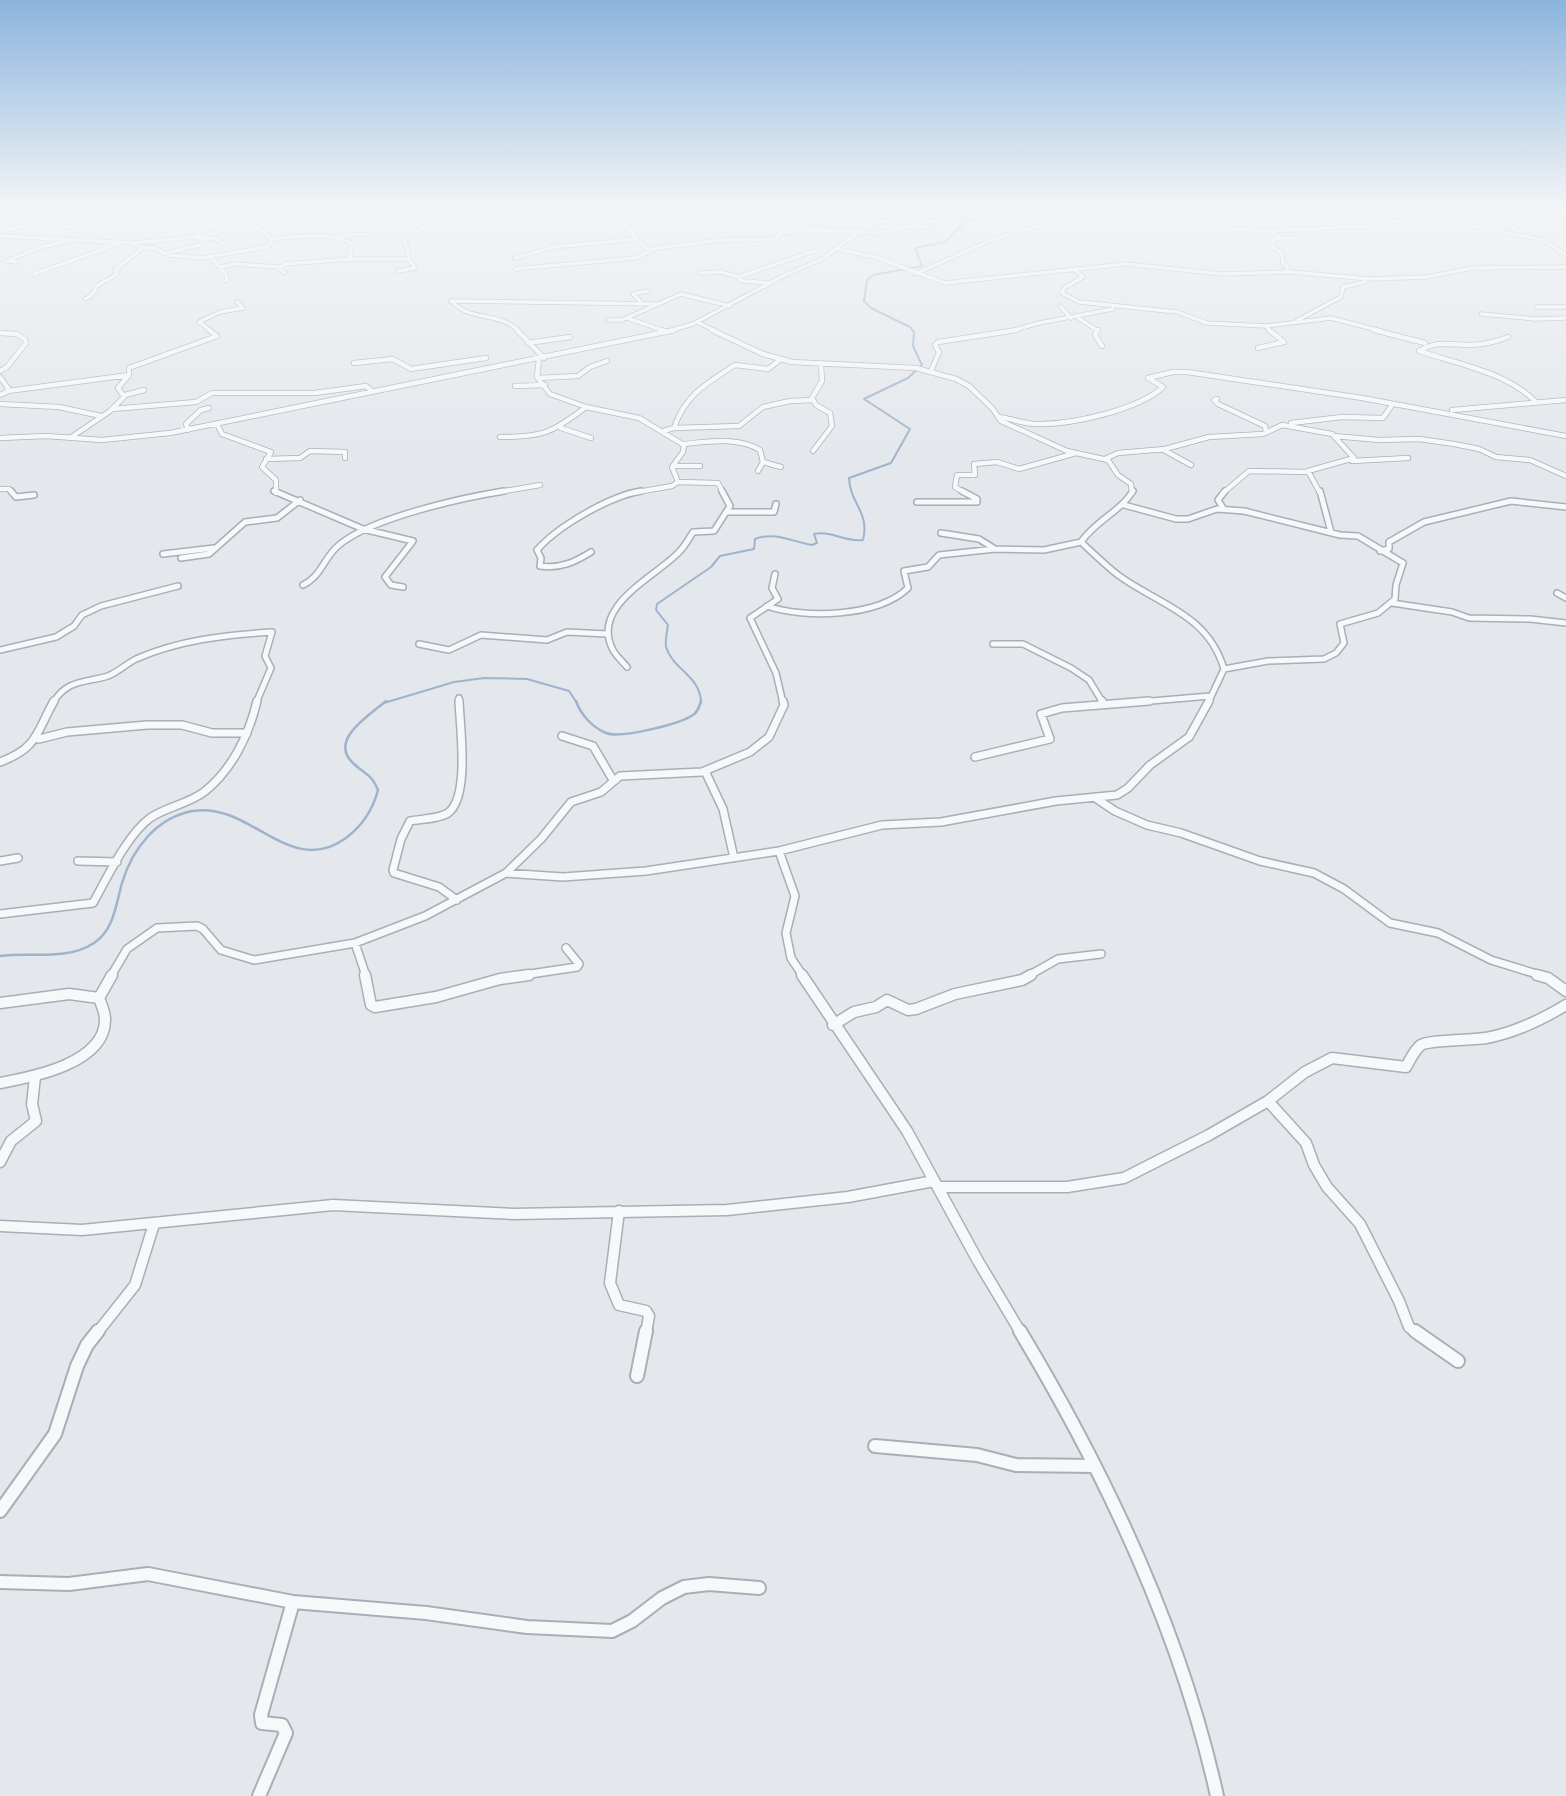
<svg xmlns="http://www.w3.org/2000/svg" width="1566" height="1796" font-family="Ubuntu,sans-serif">
  <style>
    .lines { fill: none; stroke-linecap: round; stroke-linejoin: round }
    .stream-far1 { stroke: #9fb4cc; stroke-width: 2 }
    .stream { stroke: #9fb4cc; stroke-width: 2.5 }
    .minor-far5-casing { stroke: #a9aeb7; stroke-width: 5 }
    .minor-far4-casing { stroke: #a9aeb7; stroke-width: 6 }
    .minor-far3-casing { stroke: #a9aeb7; stroke-width: 8 }
    .minor-far2-casing { stroke: #a9aeb7; stroke-width: 10 }
    .minor-far1-casing { stroke: #a9aeb7; stroke-width: 13 }
    .minor-casing { stroke: #a9aeb7; stroke-width: 16 }
    .minor-far5 { stroke: #f7f8fa; stroke-width: 3.5 }
    .minor-far4 { stroke: #f7f8fa; stroke-width: 4.5 }
    .minor-far3 { stroke: #f7f8fa; stroke-width: 5 }
    .minor-far2 { stroke: #f7f8fa; stroke-width: 7 }
    .minor-far1 { stroke: #f7f8fa; stroke-width: 10 }
    .minor { stroke: #f7f8fa; stroke-width: 12 }
  </style>
  <rect width="100%" height="100%" fill="#e4e7ec"/>
  <g class="lines">
    <path class="stream-far1" d="M 384,703 L 454,682 L 484,678 L 527,679 L 569,691 L 577,703
      M 701,703 C 701,676 673,670 666,647 C 665,640 667,632 668,625 L 656,610 L 657,604 L 711,567 L 720,556 L 754,549 L 755,539 C 775,531 793,542 812,545 L 817,543 L 814,534 C 832,530 845,543 863,540 C 870,512 850,504 849,478 L 891,463 L 910,429 L 864,399 L 908,378 L 922,365 L 913,346 L 914,332 L 910,327 L 871,308 L 864,301 L 867,280 L 873,275 L 922,266 L 915,248 L 945,242 L 966,221 L 1053,207"/>
    <path class="stream" d="M 576,701 C 581,715 592,727 606,733 C 620,739 680,724 693,715 C 698,712 699,707 701,701
      M 0,956 C 30,952 67,961 94,943 C 114,930 116,904 122,883 C 132,849 157,817 193,811 C 250,801 290,879 346,838 C 362,826 373,809 378,790 C 371,773 365,775 353,763 C 328,740 370,715 386,701"/>
    <defs>
      <path id="minor-far5" d="M 612,207 L 643,207
        M 761,207 L 786,212 L 805,222 L 868,225
        M 1398,207 L 1428,215
        M 1512,207 L 1512,217 L 1508,224 L 1519,231
        M 469,210 C 484,212 495,218 509,210
        M 570,210 L 609,207
        M 382,214 L 439,214
        M 788,214 L 806,207
        M 1437,216 L 1461,224 L 1543,240 L 1566,255
        M 0,218 L 14,229
        M 252,223 L 271,239
        M 55,225 L 75,228
        M 1211,225 L 1221,228 L 1266,231 L 1372,226 L 1469,207
        M 913,226 L 930,228
        M 0,231 L 134,207
        M 1270,231 L 1280,238 L 1271,241 L 1273,247 L 1282,254 L 1283,263 L 1288,267 L 1286,272
        M 0,236 L 133,243 L 138,247 L 154,248 L 169,255 L 202,258 L 266,247 L 270,245 L 271,239 C 299,236 325,232 352,243 L 350,259 L 285,264 L 279,268 L 285,273
        M 339,238 L 351,234 L 371,235
        M 1280,238 L 1301,238
        M 197,239 L 213,238 L 225,244
        M 637,239 L 625,225 L 644,210 L 643,207
        M 133,243 C 174,239 221,236 260,220 L 338,219 L 382,214 L 388,209 L 407,207
        M 837,249 L 875,257 L 945,283 L 1126,264 L 1222,274 L 1291,272 L 1369,279 L 1427,277 L 1472,268 L 1566,267
        M 167,253 L 200,245
        M 211,257 L 227,276 L 226,281
        M 515,258 L 554,247 L 637,239 L 644,247 L 652,250
        M 350,259 L 409,259
        M 17,262 L 7,261 L 41,247 L 68,241
        M 220,267 L 236,264 L 279,267
        M 515,269 L 635,258 L 657,248 L 723,240 L 776,239 L 779,234 L 809,230 L 878,233 L 999,207
        M 1075,270 L 1083,277 L 1064,288 L 1062,293 L 1079,302 L 1177,312 L 1207,323 L 1265,326 L 1331,318 L 1381,331
        M 398,271 L 415,268 L 409,259 L 405,240 L 441,216 L 471,210 L 470,207
        M 700,273 L 721,272 L 738,277
        M 34,274 L 118,244
        M 915,274 L 991,240 L 1104,207
        M 769,283 L 742,281 L 738,277 L 814,251
        M 85,299 L 91,296 L 98,285 L 116,275 L 116,269 L 144,247
        M 641,302 L 633,294 L 648,291
        M 1060,306 L 1071,318
        M 1536,307 L 1566,307
        M 1481,314 L 1536,319 L 1566,318
        M 1077,317 L 1098,331
        M 627,318 L 665,331
        M 608,320 L 622,320 L 681,294 L 730,306
        M 1296,321 L 1341,297 L 1343,287 L 1365,282
        M 697,322 L 716,331
        M 1265,326 L 1271,331
        M 211,331 L 199,322 L 220,312 L 243,308 L 237,302
        M 519,331 C 504,316 484,319 465,311 C 460,309 455,304 451,301 L 658,304
        M 669,331 L 693,324 L 783,276 L 822,259 L 870,224 L 955,207
        M 1011,331 L 1039,323 L 1113,309"/>
      <path id="minor-far4" d="M 517,330 L 544,358
        M 660,330 L 667,332
        M 712,330 L 763,354 L 792,362 L 916,368 L 956,379 L 969,386 L 992,408 L 1001,421 L 1067,451 L 1108,460 L 1118,475 L 1131,484 L 1132,493
        M 1098,330 L 1095,335 L 1102,346
        M 1374,330 L 1425,343
        M 0,333 L 16,334 L 25,339 L 26,343 L 7,367 L 0,371
        M 1508,337 C 1495,342 1483,345 1469,345 C 1448,345 1438,340 1419,351 C 1458,364 1506,372 1536,402
        M 528,343 L 570,337
        M 1258,348 L 1284,342 L 1269,330
        M 539,359 L 537,377 L 550,394 L 586,407 L 639,418 L 684,445 L 683,452 L 672,467 L 678,482 L 672,486 L 632,493
        M 354,363 L 393,359 L 411,369 L 486,358
        M 931,371 L 939,352 L 935,345 L 938,342 L 1017,330
        M 0,377 L 8,388 L 7,392 L 0,395
        M 538,378 L 578,376 L 590,367 L 607,361
        M 515,386 L 545,385
        M 8,391 L 129,375
        M 125,395 L 144,390
        M 1217,399 L 1214,400 L 1218,404 L 1265,426 L 1266,433
        M 0,404 L 59,407 L 101,416
        M 112,409 L 196,402 L 212,393 L 315,393 L 366,386 L 372,391
        M 1452,410 L 1566,400
        M 998,417 C 1011,418 1023,424 1036,424 C 1071,425 1138,410 1163,387 L 1148,378 L 1173,372 L 1187,372 L 1362,398 L 1566,436
        M 1291,423 L 1342,417 L 1383,418 L 1392,405
        M 217,424 L 222,434 L 271,452 L 262,467 L 276,480 L 276,493
        M 561,428 L 591,438
        M 674,428 L 739,426 L 763,407 L 790,401 L 813,400
        M 188,430 L 186,424 L 201,410 L 209,408
        M 663,431 L 674,428 C 685,395 707,383 735,365 L 768,369 L 781,359
        M 1334,436 L 1379,440 L 1419,439 L 1454,444 L 1479,449 L 1496,457 L 1530,460 L 1566,476
        M 500,437 C 543,437 552,433 586,407
        M 0,438 L 46,436 L 102,440 L 170,433 L 675,330
        M 70,438 L 110,411 L 124,397 L 118,388 L 129,375 L 129,368 L 217,336 L 209,330
        M 683,444 C 708,442 737,436 760,450 L 763,462 L 781,467
        M 1162,449 L 1191,465
        M 813,451 L 832,426 L 830,413 L 816,405 L 812,398 L 822,381 L 821,365
        M 266,459 L 300,458 L 310,451 L 345,452 L 345,458
        M 1105,459 L 1118,453 L 1165,449 L 1209,437 L 1263,434 L 1282,425 L 1332,434 L 1354,458 L 1308,471 L 1320,493
        M 1352,461 L 1408,458
        M 673,466 L 700,466
        M 758,471 L 763,462
        M 678,482 L 718,483 L 723,493
        M 0,489 L 9,489 L 12,493
        M 493,493 L 540,485
        M 965,493 L 955,487 L 957,475 L 975,475 L 974,464 L 997,462 L 1019,469 L 1076,453
        M 1223,493 L 1249,471 L 1308,472"/>
      <path id="minor-far3" d="M 11,491 L 16,497 L 34,495
        M 274,491 L 363,529 L 413,541 L 385,577 L 391,585 L 403,587
        M 1133,491 C 1120,512 1095,521 1081,542 C 1093,553 1105,565 1118,575 C 1159,605 1208,614 1224,669 L 1208,703
        M 1320,491 L 1331,532
        M 917,502 L 977,502 L 977,499 L 962,491
        M 1124,505 L 1176,519 L 1188,519 L 1217,509 L 1244,511 L 1340,535 L 1358,536 L 1403,563 L 1396,585 L 1395,599 L 1378,613 L 1340,624 L 1344,643 L 1336,653 L 1324,659 L 1268,661 L 1224,669
        M 1223,508 L 1218,500 L 1225,491
        M 726,512 L 774,512 L 776,504
        M 941,533 L 979,539 L 995,549
        M 1380,551 L 1389,549 L 1389,542 L 1424,522 L 1511,501 L 1566,507
        M 591,552 C 575,562 560,569 540,566 L 541,558 L 537,550 C 558,526 610,496 641,491
        M 163,554 L 214,548
        M 181,558 L 209,554 L 245,522 L 277,518 L 300,500
        M 775,574 L 772,588 L 778,599 L 750,618 L 776,673 L 783,703
        M 303,585 C 321,577 324,557 339,545 C 371,518 461,498 504,491
        M 1557,593 L 1566,598
        M 1392,603 L 1452,612 L 1469,618 L 1530,619 L 1566,623
        M 767,606 C 805,619 878,617 908,588 L 904,571 L 928,567 L 939,555 L 995,549 L 1044,550 L 1081,542
        M 419,644 L 449,650 L 481,635 L 547,640 L 567,632 L 607,634
        M 993,644 L 1023,644 L 1071,668 L 1089,680 L 1103,703
        M 0,650 L 56,637 L 74,626 L 82,615 L 101,606 L 178,586
        M 627,667 C 623,662 616,656 613,650 C 590,607 653,578 677,554 C 684,548 688,540 693,532 L 714,531 L 730,506 L 722,491
        M 459,698 L 459,703
        M 53,703 C 67,679 85,683 108,676 C 118,672 126,664 136,659 C 179,640 225,635 272,632 L 265,656 L 271,668 L 256,703
        M 1128,703 L 1210,696"/>
      <path id="minor-far2" d="M 1102,701 L 1104,704
        M 562,736 L 593,746 L 613,780
        M 39,739 L 67,732 L 147,725 L 182,725 L 212,733 L 247,733
        M 975,757 L 1050,739 L 1041,714 L 1062,708 L 1149,701
        M 0,762 C 38,748 36,733 54,701
        M 705,771 L 723,809 L 734,858
        M 1097,799 L 1115,811 L 1147,825 L 1181,833 L 1260,861 L 1314,873 L 1344,889 L 1390,923 L 1438,933 L 1491,960 L 1543,976
        M 779,851 L 795,896 L 786,933 L 791,958 L 803,976
        M 0,861 L 18,858
        M 78,861 L 117,862
        M 506,873 L 563,877 L 646,871 L 779,851 L 882,825 L 941,822 L 1056,801 L 1117,795 L 1128,788 L 1150,765 L 1189,737 L 1209,701
        M 457,900 L 439,887 L 394,873 L 393,870 L 401,839 L 410,821 C 421,819 439,819 448,813 C 470,797 460,727 459,701
        M 0,914 L 93,903 C 107,878 127,835 150,818 C 166,807 188,804 204,792 C 232,770 249,735 257,701
        M 355,943 L 366,976
        M 111,976 L 127,949 L 157,928 L 197,926 L 203,929 L 221,950 L 254,960 L 355,943 L 425,916 L 506,873 L 541,839 L 571,802 L 601,792 L 620,776 L 702,772 L 750,752 L 769,737 L 784,705 L 783,701
        M 517,976 L 577,967 L 579,964 L 566,948
        M 1028,976 L 1058,959 L 1101,954"/>
      <path id="minor-far1" d="M 365,975 L 371,1005 L 375,1007 L 436,997 L 500,979 L 529,975
        M 802,975 L 907,1131 L 978,1261 L 1021,1333
        M 1537,975 L 1548,978 L 1566,991
        M 0,1003 L 69,994 L 99,998
        M 833,1025 L 854,1012 L 876,1007 L 887,1000 L 908,1010 L 916,1009 L 955,994 L 1022,980 L 1031,975
        M 0,1083 C 33,1077 106,1063 105,1019 C 105,1012 101,1004 99,998 L 112,975
        M 1268,1101 L 1306,1143 L 1314,1165 L 1327,1187 L 1360,1224 L 1399,1301 L 1409,1327 L 1417,1333
        M 0,1162 L 11,1141 L 36,1121 L 32,1104 L 35,1077
        M 938,1187 L 1067,1187 L 1124,1178 L 1209,1135 L 1268,1101 L 1305,1072 L 1332,1058 L 1406,1067 C 1410,1060 1415,1049 1421,1045 C 1428,1040 1473,1040 1486,1038 C 1515,1033 1541,1020 1566,1005
        M 619,1211 L 610,1283 L 619,1305 L 646,1311 L 649,1316 L 646,1333
        M 0,1226 L 82,1230 L 333,1205 L 513,1214 L 727,1210 L 848,1197 L 934,1181
        M 97,1333 L 135,1285 L 154,1224"/>
      <path id="minor" d="M 1020,1331 C 1106,1474 1181,1632 1217,1796
        M 1415,1331 L 1458,1361
        M 637,1376 L 646,1331
        M 875,1446 L 977,1455 L 1016,1465 L 1093,1466
        M 0,1511 L 55,1434 L 77,1366 L 87,1345 L 98,1331
        M 0,1582 L 69,1584 L 148,1574 L 293,1602 L 426,1613 L 527,1627 L 612,1631 L 632,1621 L 662,1598 L 684,1587 L 709,1584 L 759,1588
        M 259,1796 L 286,1733 L 282,1725 L 262,1723 L 261,1715 L 293,1602"/>
    </defs>
    <use href="#minor-far5" class="minor-far5-casing"/>
    <use href="#minor-far4" class="minor-far4-casing"/>
    <use href="#minor-far3" class="minor-far3-casing"/>
    <use href="#minor-far2" class="minor-far2-casing"/>
    <use href="#minor-far1" class="minor-far1-casing"/>
    <use href="#minor" class="minor-casing"/>
    <use href="#minor-far5" class="minor-far5"/>
    <use href="#minor-far4" class="minor-far4"/>
    <use href="#minor-far3" class="minor-far3"/>
    <use href="#minor-far2" class="minor-far2"/>
    <use href="#minor-far1" class="minor-far1"/>
    <use href="#minor" class="minor"/>
  </g>
  <linearGradient id="sky" x2="0" y2="1"><stop stop-color="#8bb4dd"/><stop offset="0.45" stop-color="#f3f4f6"/><stop offset="1" stop-color="#f3f4f6" stop-opacity="0"/></linearGradient>
  <rect width="1566" height="458" fill="url(#sky)"/>
</svg>
